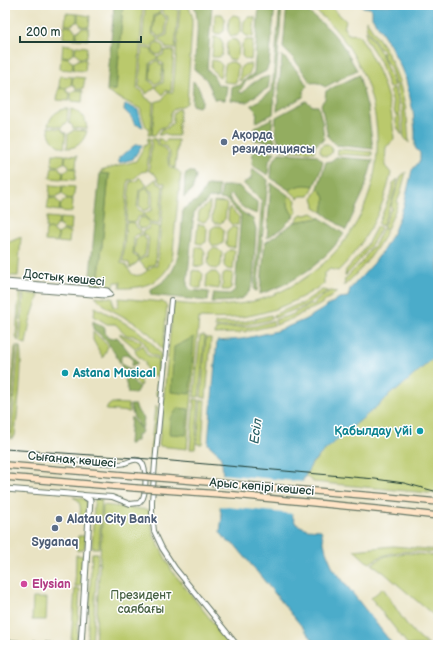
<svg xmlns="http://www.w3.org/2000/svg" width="443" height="650" font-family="'Balsamiq Sans',sans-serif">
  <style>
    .green { fill: #bac96c; stroke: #6c8350 }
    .forest { fill: #93ad60; stroke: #59754a }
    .water { fill: #4bacca; stroke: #35747f }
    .pier { fill: #e9e3c3 }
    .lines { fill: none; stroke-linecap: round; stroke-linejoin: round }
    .minor-casing { stroke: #676; stroke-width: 6 }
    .tertiary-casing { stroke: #676; stroke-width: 7 }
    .secondary-casing { stroke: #676; stroke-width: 8 }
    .minor { stroke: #fff; stroke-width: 4 }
    .tertiary { stroke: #fff; stroke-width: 5 }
    .secondary { stroke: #ffe4c6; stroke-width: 5.5 }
    .tram { stroke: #1f3d34; stroke-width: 1 }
    .secondary-bridge-casing { stroke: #676; stroke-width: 8; stroke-linecap: butt }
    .secondary-bridge { stroke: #ffe4c6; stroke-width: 5.5 }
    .service-dot { fill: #5c6f8a; stroke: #fff; stroke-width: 1.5 }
    .culture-dot { fill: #0f9aa8; stroke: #fff; stroke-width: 1.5 }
    .hotel-dot { fill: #d1479c; stroke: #fff; stroke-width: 1.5 }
    .labels { text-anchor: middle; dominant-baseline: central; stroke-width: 3; stroke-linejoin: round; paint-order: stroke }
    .service-label { font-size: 12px; font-weight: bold; fill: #4e5e75; stroke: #fff; text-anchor: start }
    .street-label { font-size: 12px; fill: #1f3d34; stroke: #fff }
    .culture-label { font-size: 12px; font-weight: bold; fill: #0d838f; stroke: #fff; text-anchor: start }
    .hotel-label { font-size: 12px; font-weight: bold; fill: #b23c85; stroke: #fff; text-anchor: start }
    .park-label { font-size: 12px; fill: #466042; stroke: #fff }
    .water-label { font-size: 13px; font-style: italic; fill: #2e6468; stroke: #fff }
  </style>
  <rect width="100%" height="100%" fill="#fff"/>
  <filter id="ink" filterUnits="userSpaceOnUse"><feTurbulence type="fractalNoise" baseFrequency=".025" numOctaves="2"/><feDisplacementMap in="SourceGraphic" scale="8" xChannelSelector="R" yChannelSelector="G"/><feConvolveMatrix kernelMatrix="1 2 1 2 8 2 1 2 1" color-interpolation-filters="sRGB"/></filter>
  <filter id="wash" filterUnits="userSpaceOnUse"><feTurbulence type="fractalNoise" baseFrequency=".012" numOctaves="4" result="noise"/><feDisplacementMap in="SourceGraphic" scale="16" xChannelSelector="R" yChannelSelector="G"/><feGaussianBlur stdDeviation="0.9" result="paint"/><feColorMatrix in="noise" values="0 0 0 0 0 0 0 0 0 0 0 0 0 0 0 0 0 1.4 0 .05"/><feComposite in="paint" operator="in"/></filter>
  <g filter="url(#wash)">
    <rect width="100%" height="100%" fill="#e9e3c3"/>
    <path class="green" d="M 123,5 L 147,5 L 143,5 L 137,89 C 143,90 143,93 146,98 L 153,102 L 151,135 L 148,135 L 149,128 L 146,127 L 141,112 L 141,109 L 107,92 L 107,90 L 116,90 Z
      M 152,5 L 156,5 L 160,10 L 160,12 L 156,15 L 154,15 L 152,34 L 158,38 L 158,41 L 154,43 L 151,47 L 142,46 L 145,8 L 152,6 Z
      M 167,5 L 171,5 L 171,8 L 178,10 L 175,49 L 166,48 L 164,44 L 160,41 L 160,38 L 167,35 L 168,16 L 166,16 L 162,12 L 162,10 Z
      M 173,5 L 188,5 L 192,15 L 192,25 L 187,103 C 183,108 174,105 171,113 C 170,116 170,120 170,123 L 167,124 L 167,126 L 160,128 L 155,135 L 152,135 L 155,102 L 162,100 L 168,92 L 173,92 L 180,8 L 175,7 Z
      M 308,5 L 329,5 L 346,21 L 344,28 L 348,34 L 359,35 C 379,68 393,101 394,140 L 386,147 L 385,166 L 391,173 C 383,211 365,244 338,271 L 330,269 L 324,274 L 324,284 C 282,311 249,321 199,318 L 187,449 L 159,446 L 173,304 L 176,303 C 210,307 243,308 275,294 C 360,258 398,168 366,81 C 354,50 335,24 308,5 Z
      M 66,13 L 77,14 L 77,22 L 74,23 L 72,25 L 65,25 Z
      M 159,13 L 162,14 L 164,17 L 166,17 L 165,34 L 158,37 L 155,33 L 153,33 L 155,16 L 157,16 Z
      M 78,14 L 90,16 L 89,27 L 81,26 L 80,24 L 78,22 Z
      M 215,14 L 222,14 L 225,19 L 224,31 L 220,34 L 214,33 Z
      M 233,15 L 238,16 L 241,20 L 241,32 L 236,36 L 231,36 L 228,31 L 229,19 Z
      M 248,17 L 255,17 L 253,37 L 247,36 L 243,33 L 244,21 Z
      M 366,20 L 388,53 L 389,59 L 391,60 L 400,84 L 395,85 L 390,67 C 386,64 382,54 383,50 L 380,49 L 366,27 Z
      M 64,26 L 72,27 L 73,29 L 76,31 L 75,39 L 63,38 Z
      M 81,28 L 89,28 L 88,40 L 76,39 L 77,31 L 80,30 Z
      M 366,30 L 381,53 L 394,86 L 389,88 L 381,64 L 381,62 L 379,60 L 366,39 Z
      M 214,37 L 220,38 L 223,43 L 222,55 L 219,57 L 212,57 Z
      M 231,39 L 236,40 L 239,44 L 238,56 L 234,60 L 229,59 L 226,55 L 227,43 Z
      M 246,40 L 253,40 L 251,60 L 245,59 L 242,56 L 242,44 Z
      M152.5 49a5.5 5.5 0 1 1 11 0a5.5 5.5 0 1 1-11 0Z
      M 63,44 L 74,46 L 74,53 L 71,54 L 69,57 L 62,56 Z
      M 76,46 L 87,47 L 86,58 L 79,58 L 78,55 L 75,53 Z
      M 142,48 L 151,49 L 153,54 L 157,56 L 157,59 L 150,63 L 149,81 L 151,82 L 155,86 L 154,88 L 146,94 L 145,90 L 139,87 Z
      M 165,50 L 174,51 L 171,90 L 165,91 L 163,95 L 156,88 L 156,86 L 160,83 L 163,83 L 164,64 L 158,60 L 158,57 L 163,55 Z
      M 61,57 L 69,58 L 70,61 L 73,62 L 72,70 L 60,69 Z
      M 79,59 L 86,60 L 85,71 L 73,70 L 74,62 L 77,61 Z
      M 212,60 L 218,61 L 222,65 L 220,78 L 211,68 Z
      M 156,61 L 159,61 L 160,65 L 163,65 L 161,81 L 155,84 L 152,80 L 150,80 L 151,64 L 153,64 Z
      M 229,62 L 234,62 L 238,67 L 236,83 L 223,82 L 225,65 Z
      M 245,64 L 251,64 L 250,73 L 239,81 L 241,67 Z
      M 60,76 L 72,77 L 71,85 L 66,88 L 59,87 Z
      M 73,77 L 85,78 L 83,89 L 76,89 L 75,86 L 72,85 Z
      M 400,85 L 406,110 L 405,112 L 406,113 L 406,117 L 407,118 L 409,143 L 404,137 L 402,105 L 400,104 L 396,87 Z
      M 59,88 L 66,89 L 67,92 L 70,93 L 69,101 L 57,100 Z
      M 394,88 L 399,108 L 402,135 C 398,130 394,123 397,116 L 395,114 L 390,90 Z
      M 76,90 L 83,91 L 82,102 L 71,101 L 71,93 Z
      M 64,109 L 68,109 L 67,123 L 64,124 L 62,127 L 48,125 C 51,116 55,112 64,109 Z
      M 71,109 C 81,111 86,119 87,129 L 73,128 L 72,125 L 69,123 Z
      M 180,109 L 178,136 L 168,136 L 165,133 L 161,135 L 158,135 L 162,129 L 168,128 L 169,126 L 173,123 C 173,116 172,110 180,109 Z
      M 48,127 L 62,129 L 63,132 L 66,133 L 64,148 C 54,145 49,138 48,127 Z
      M 73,130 L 87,131 C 84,141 78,148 67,148 L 68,134 L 71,133 Z
      M 148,138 L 150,138 L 147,171 L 141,172 L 133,180 L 128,180 L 121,263 L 125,264 C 127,266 128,269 130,272 C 139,281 147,270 153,266 L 157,266 L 165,183 L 160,183 L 155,174 L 149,171 L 152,138 L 155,139 L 157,144 L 165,149 L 165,151 L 168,153 C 167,176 173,163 181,174 C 179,192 177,209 175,227 C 174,237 174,248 172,258 C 165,282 143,289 120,288 L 121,282 L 115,282 L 114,287 L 98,286 L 109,175 L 100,173 L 101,171 L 136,161 L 145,145 L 147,145 Z
      M 157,139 L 161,139 L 164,142 L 167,140 L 178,140 L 175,168 C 167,165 170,160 170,153 L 166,149 L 167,147 L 160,145 Z
      M320 150a6 6 0 1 1 12 0a6 6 0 1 1-12 0Z
      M 281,145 L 315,147 L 314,152 L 281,150 Z
      M 338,149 L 372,152 L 372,156 L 337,154 Z
      M 53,154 L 65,155 L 64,163 L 61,164 L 59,166 L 52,165 Z
      M 66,155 L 77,156 L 76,168 L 69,167 L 68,164 L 65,163 Z
      M 52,167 L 59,167 L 60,170 L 63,171 L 62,179 L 50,178 Z
      M 69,168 L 76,169 L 75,180 L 63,179 L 64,172 Z
      M 406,172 L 400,195 L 397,202 L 398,204 L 387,229 L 383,227 L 390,211 L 392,209 L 391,206 L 401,176 Z
      M 139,177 L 146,184 L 146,186 L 141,190 L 139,190 L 137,208 L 143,213 L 143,216 L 138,217 L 135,222 L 126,221 L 130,182 L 137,181 Z
      M 156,179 L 157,183 L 163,186 L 159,224 L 150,223 L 148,219 L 144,216 L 145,213 L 152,210 L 153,191 L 151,191 L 147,187 L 148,185 Z
      M 398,179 L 390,206 L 382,226 L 378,224 L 390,196 L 393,183 Z
      M 306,184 L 314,186 L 309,196 L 301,196 L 298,198 L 289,190 L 297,186 Z
      M 50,185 L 62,186 L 61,194 L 58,195 L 56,197 L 49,197 Z
      M 63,186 L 75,187 L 73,199 L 66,198 L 65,196 L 62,194 Z
      M 144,188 L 148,188 L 149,192 L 151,192 L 150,208 L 143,211 L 141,207 L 139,207 L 140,191 L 142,191 Z
      M 318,188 C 327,196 326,201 322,212 L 315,208 L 315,204 L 313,198 Z
      M 288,195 L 296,200 L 295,208 L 297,212 L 294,216 C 288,209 287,204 288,195 Z
      M 49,198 L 56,199 L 57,201 L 60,203 L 59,211 L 47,209 Z
      M 66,200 L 73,200 L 72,212 L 60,211 L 61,203 Z
      M 210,202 L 209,218 L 204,222 L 198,221 L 199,212 Z
      M 214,202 L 227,203 L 225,219 L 221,223 L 215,223 L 212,219 Z
      M 229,207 L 239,217 L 238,225 L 232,225 L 228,220 Z
      M 312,213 L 320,218 L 295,222 L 301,214 L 306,215 Z
      M 47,217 L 59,218 L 58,225 L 55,226 L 54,229 L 46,228 Z
      M137.5 223a5.5 5.5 0 1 1 11 0a5.5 5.5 0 1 1-11 0Z
      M 60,218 L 72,219 L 71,230 L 63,230 L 62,227 L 59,226 Z
      M 126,222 L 135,223 L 137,228 L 141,230 L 141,233 L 134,236 L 133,255 L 135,256 L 139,259 L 138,262 L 130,268 L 129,263 L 123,261 Z
      M 198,224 L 204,225 L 207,229 L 206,242 L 202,244 L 196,243 Z
      M 150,225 L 159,226 L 155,264 L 149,266 L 147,270 L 140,262 L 140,260 L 145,257 L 147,257 L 149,238 L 143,234 L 143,231 L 148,229 Z
      M 215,226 L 220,226 L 224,230 L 223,243 L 218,246 L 213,246 L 210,241 L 211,229 Z
      M 377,226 L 381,228 C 371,247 360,261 345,276 L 346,270 L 364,250 Z
      M 232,227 L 237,228 L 235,247 L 229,247 L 226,244 L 227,231 Z
      M 383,228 L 387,231 C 375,253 363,268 344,286 L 345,279 L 359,265 L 360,265 L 372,247 L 374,247 Z
      M 46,229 L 54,230 L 55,232 L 58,234 L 57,242 L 45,241 Z
      M 63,231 L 70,232 L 69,243 L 58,242 L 58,234 Z
      M 140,235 L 144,235 L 145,239 L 147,239 L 145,255 L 139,259 L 136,254 L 134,254 L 136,238 L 138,238 Z
      M 21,237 L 18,276 L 5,276 L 6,255 L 5,255 L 5,244 Z
      M 196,247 L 202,247 L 205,252 L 204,265 L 200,267 L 194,266 Z
      M 213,248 L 218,249 L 222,253 L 221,265 L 216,269 L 211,268 L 208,264 L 209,252 Z
      M 229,250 L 235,250 L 233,270 L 227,269 L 224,266 L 225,254 Z
      M 193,270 L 200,271 L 203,274 L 201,288 L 195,288 L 192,285 Z
      M 211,272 L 216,272 L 220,277 L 219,289 L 206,287 L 207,275 Z
      M 226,272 L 233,273 L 231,288 L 228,290 L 222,290 L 223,275 Z
      M 322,290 L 328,291 L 304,306 L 274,318 L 273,315 L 299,304 L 302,304 L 304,302 Z
      M 330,291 L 337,292 C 329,298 318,308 308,310 L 307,312 L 305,311 L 304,313 L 302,313 L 296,317 L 276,325 L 275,320 L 294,314 L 296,312 L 311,304 L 314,305 L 315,302 Z
      M 24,293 L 39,295 L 30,321 L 26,344 L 20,342 Z
      M 19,294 L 22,294 L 18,341 L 16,337 Z
      M 95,296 L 113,298 L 113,307 L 118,307 L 119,298 L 163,302 L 167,306 L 163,350 L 150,334 L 135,323 L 106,307 Z
      M 95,307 L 136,329 L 149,340 L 159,352 L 162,357 L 159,396 L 156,395 L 159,357 C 141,353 150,344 139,338 C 135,335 131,336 127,335 C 121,333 120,327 115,324 L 107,324 L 94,316 Z
      M 271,315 L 272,319 C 253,324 235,327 215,327 L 215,323 L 243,322 Z
      M 273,321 L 274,325 L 249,331 L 247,330 L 246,332 L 241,331 L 240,333 L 215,334 L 216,329 L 255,326 Z
      M 93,331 L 108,346 L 103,358 L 93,340 Z
      M 120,333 C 127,339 135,337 142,343 L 139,346 L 135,348 L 120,335 Z
      M 200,336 L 205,336 L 199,397 L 194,397 Z
      M 206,338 L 211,338 L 206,398 L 201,397 Z
      M 17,345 L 9,440 L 8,441 L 7,437 L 15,348 Z
      M 142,345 L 147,355 L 158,359 L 156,376 L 151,377 L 145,366 L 145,362 C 141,358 136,356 135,350 L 139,348 Z
      M 19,346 C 25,353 16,422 15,436 L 11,439 Z
      M 438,354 L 438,494 L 313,482 L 305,475 L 312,464 L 322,453 L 393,391 L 396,391 Z
      M 131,369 L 139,375 L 141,384 L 140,386 L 132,378 Z
      M 194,399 L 199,400 L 195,449 L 190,449 Z
      M 201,400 L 205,400 L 202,444 L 197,444 Z
      M 112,403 L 128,404 L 130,412 L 106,410 L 108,406 Z
      M 155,407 L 158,407 L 153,455 L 150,455 Z
      M 73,497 L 85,499 L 87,503 L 85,516 L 80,516 C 81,508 81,501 73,497 Z
      M 99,498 L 102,498 L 99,548 L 92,548 L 94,504 L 95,499 Z
      M 103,505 L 150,510 L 153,534 L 172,571 L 231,645 L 95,645 Z
      M 78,536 L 85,536 L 85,547 L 83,550 L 77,551 Z
      M 393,546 L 438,550 L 438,553 C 415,551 390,548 370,563 L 366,561 L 354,550 Z
      M 92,553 L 98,553 L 92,645 L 87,645 Z
      M 407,553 L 438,556 L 438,619 L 382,571 L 372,564 L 385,556 Z
      M 76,555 L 83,556 L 82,584 L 80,586 L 75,586 Z
      M 383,588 C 396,607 408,633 429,645 L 408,645 L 371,598 Z
      M 75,589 L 80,589 L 77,638 L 75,641 L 71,641 Z
      M 33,598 L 47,598 L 46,620 L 32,620 Z"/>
    <path class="forest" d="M 114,5 L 123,5 L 116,90 L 107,90 Z
      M 194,5 L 212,5 L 207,70 L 213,75 L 218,85 L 227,86 L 225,100 L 214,99 L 211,89 L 206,79 L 194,69 C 195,49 201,25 194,5 Z
      M 259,5 L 275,5 L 269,64 L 266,71 L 246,81 L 239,92 L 243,93 C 250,83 258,79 270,76 L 268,88 L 255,96 L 247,102 L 231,100 L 232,86 L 239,86 L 248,77 L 254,74 Z
      M 280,5 L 282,5 L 273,114 L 256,122 L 257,112 L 251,106 L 272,91 Z
      M 287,5 L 300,5 L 330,30 L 341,43 L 357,70 L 325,87 C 320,83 317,82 311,83 L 294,59 L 283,48 Z
      M 282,55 L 300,74 L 307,86 L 304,91 L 303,97 L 277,111 Z
      M 359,75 L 368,110 L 373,149 L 336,145 L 328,137 L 321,104 L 325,99 L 326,91 Z
      M 193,81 C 200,87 202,94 202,103 L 199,107 L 192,105 Z
      M 306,101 L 313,106 L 318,106 L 322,121 L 324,139 L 316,145 L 279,142 L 275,132 L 276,117 Z
      M 273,118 L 271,133 L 276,142 L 254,140 L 255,127 Z
      M 253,150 L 275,152 L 269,161 L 268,175 L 252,165 Z
      M 279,153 L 316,155 L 323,161 L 320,172 L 314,186 C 304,184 298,185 289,190 L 271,178 L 272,163 Z
      M 336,157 L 373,160 L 364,191 L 346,230 L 322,212 C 326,201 327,196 318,188 L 326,162 L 331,161 Z
      M 252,168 L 268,180 L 257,291 L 254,290 L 262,201 L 243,183 L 251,179 Z
      M 189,172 L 194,172 L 196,177 L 192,190 L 184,197 L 185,176 L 186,173 Z
      M 100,173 L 109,174 L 98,286 L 89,285 Z
      M 271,183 L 288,195 C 287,204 288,209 294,216 L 282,228 L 267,238 Z
      M 207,185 L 219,186 L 218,198 L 209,198 L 204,204 L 194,212 L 187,285 L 190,290 L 209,292 L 208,301 L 151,295 L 151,289 C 157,286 162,283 167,278 C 182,263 181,230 183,209 L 199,199 Z
      M 222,186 L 239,186 L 245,193 L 257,202 L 257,214 C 245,210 238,205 232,194 L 229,197 C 234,207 244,214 253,219 L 256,229 L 253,282 C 248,304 230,301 212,302 L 214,293 L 230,294 L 235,290 L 241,215 L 235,210 L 228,200 L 220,199 Z
      M 320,218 L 344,234 C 321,265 296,282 260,294 L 265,243 L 295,222 Z
      M 93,321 L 105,328 L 105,332 L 107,337 L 111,339 L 117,337 L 138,363 L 131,366 L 133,361 L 131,357 L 126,354 L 123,355 L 121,357 C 120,364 123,366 129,368 L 124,372 C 117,355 108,340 93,329 Z
      M 194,337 L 190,394 L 171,392 L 174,347 Z
      M 130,369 C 129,377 132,382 139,387 L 135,394 L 128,393 L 124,374 Z
      M 130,405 L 135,405 L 139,413 L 144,418 L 142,429 L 134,418 Z
      M 178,408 L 189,409 L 186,435 L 169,434 L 170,419 Z
      M 131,417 L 142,431 L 141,433 L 137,435 L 137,441 L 133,441 L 131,444 L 129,444 Z"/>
    <path class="water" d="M 361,5 L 438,5 L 438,354 L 396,391 L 393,391 L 389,394 L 388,397 L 322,453 L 312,463 L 302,482 L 293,507 L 292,515 L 296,524 L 307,529 L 321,530 L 326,551 L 333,568 L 393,645 L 317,645 L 235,545 L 227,541 L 220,532 L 222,517 L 220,509 L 223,476 L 222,463 L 220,455 L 208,444 L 217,341 L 242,339 L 277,331 L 304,320 L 323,309 L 339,298 L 348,297 L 350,289 L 374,263 L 384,249 L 394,231 L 404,205 L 412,170 L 420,161 L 420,153 L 416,149 L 415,147 L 415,132 L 413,111 L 406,80 L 401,68 L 390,45 L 372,17 L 372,10 L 370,8 L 363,7 Z
      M 125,104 L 138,110 L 143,127 L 135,124 L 131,117 L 124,110 Z
      M 137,144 L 142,145 L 133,159 L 119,163 L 119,157 C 126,154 132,146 137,144 Z"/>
    <path class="pier" d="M 221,474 L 304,482 L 295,507 L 294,514 L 218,506 Z"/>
  </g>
  <g filter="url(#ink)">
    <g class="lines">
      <defs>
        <path id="minor" d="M 171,300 L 155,463 L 152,501 L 152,514 L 154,531 L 162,548 L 175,568 L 237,645
          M 56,459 L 120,464 C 127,464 132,458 138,460 C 148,462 146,490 143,498 C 142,500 141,501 139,503 L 130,504 L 112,497 L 83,495
          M 5,642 L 53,645"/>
        <path id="tertiary" d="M 5,282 L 101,290 L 107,291 L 110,294
          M 5,287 L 105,295 L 110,294
          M 5,489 L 82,495 L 90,500 L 81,645"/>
        <path id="secondary" d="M 5,465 L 136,476
          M 5,477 L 135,488
          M 387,497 L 438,502
          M 386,510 L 438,516"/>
      </defs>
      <use href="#minor" class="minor-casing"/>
      <use href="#tertiary" class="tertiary-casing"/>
      <use href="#secondary" class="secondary-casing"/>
      <use href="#minor" class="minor"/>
      <use href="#tertiary" class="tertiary"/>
      <use href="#secondary" class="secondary"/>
      <path class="tram" d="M 5,449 L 149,459 L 375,479 L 404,483 L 438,492"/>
      <defs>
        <path id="secondary-bridge" d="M 136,476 L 387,497
          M 135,488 L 235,495 L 386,510"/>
      </defs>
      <use href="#secondary-bridge" class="secondary-bridge-casing"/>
      <use href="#secondary-bridge" class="secondary-bridge"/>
    </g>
  </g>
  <g class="service-dot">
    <circle cx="224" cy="142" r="4"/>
    <circle cx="59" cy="519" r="4"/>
    <circle cx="55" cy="528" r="4"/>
  </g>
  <g class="culture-dot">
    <circle cx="65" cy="373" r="4"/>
    <circle cx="420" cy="431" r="4"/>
  </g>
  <circle class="hotel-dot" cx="24" cy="584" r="4"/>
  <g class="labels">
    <g class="service-label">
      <text x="232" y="135">Ақорда<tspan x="232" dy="14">резиденциясы</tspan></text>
      <text x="67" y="519">Alatau City Bank</text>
      <text x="55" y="542" text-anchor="middle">Syganaq</text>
    </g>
    <g class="street-label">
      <text transform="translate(64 278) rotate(6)">Достық көшесі</text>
      <text transform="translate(72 460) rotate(5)">Сығанақ көшесі</text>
      <text transform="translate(262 487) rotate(5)">Арыс көпірі көшесі</text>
    </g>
    <g class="culture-label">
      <text x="73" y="373">Astana Musical</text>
      <text x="412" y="431" text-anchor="end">Қабылдау үйі</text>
    </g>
    <g class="hotel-label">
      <text x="32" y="584">Elysian</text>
    </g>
    <g class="park-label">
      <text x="141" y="595">Президент<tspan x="141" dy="14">саябағы</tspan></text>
    </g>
    <g class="water-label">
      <text transform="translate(256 431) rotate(-82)">Есіл</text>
    </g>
  </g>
  <rect width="443" height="650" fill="none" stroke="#fff" stroke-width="20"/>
  <path d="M20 36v6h121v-6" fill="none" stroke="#1f3d34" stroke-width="2"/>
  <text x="26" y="36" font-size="12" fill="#1f3d34" stroke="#ffffff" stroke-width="3" paint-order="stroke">200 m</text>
</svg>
